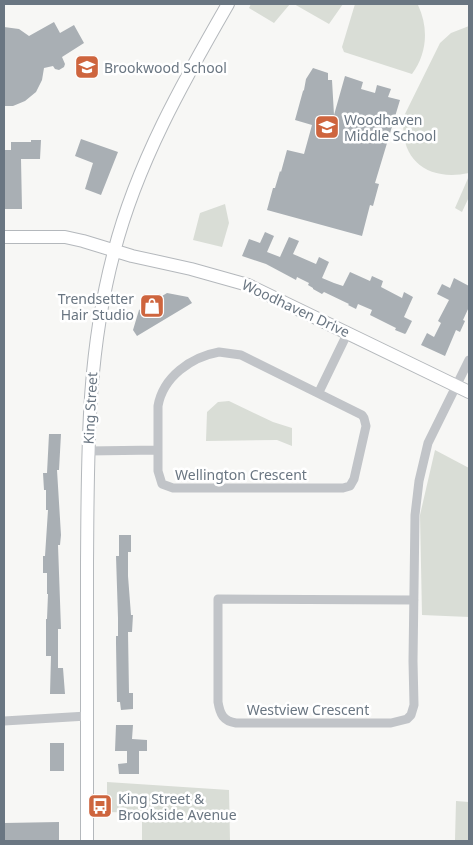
<svg xmlns="http://www.w3.org/2000/svg" width="473" height="845" font-family="'Noto Sans',sans-serif">
  <style>
    .green { fill: #d9ddd6 }
    .building { fill: #a9afb4 }
    .lines { fill: none; stroke-linecap: round; stroke-linejoin: round }
    .secondary-casing { stroke: #b4b8bc; stroke-width: 14 }
    .street { stroke: #c1c4c8; stroke-width: 9 }
    .secondary { stroke: #fff; stroke-width: 12 }
    .labels { text-anchor: middle; dominant-baseline: central; stroke-width: 5; stroke-linejoin: round; paint-order: stroke }
    .poi-label { font-size: 14px; fill: #6a7682; stroke: #fff; text-anchor: start }
    .street-label { font-size: 14px; fill: #6a7682; stroke: #fff }
  </style>
  <rect width="100%" height="100%" fill="#f7f7f5"/>
  <path class="green" d="M 251,4 L 290,4 L 274,23 L 249,8 Z
    M 294,4 L 343,4 L 329,24 Z
    M 355,4 L 416,4 L 418,5 C 429,28 427,54 412,74 L 344,52 L 342,47 Z
    M 469,26 L 469,173 C 428,182 398,160 404,116 L 440,43 L 451,33 Z
    M 469,176 L 469,197 L 462,212 L 455,208 Z
    M 225,204 L 229,223 L 222,247 L 193,240 L 200,213 Z
    M 229,401 L 273,422 L 292,428 L 292,446 L 277,440 L 206,441 L 207,412 L 218,402 Z
    M 435,450 L 469,468 L 469,617 L 422,615 L 420,515 Z
    M 107,782 L 229,790 L 230,841 L 142,841 L 142,813 L 107,812 Z
    M 456,801 L 469,802 L 469,840 L 455,840 Z"/>
  <path class="building" d="M 54,22 L 60,33 L 74,25 L 84,43 L 62,57 L 65,64 L 64,67 L 59,70 L 55,69 L 53,66 L 44,68 L 42,80 L 36,92 L 25,101 L 13,106 L 4,106 L 4,27 L 19,29 L 29,36 Z
    M 313,68 L 328,73 L 328,80 L 332,80 L 334,115 L 345,76 L 363,82 L 361,89 L 375,93 L 377,85 L 391,89 L 388,97 L 400,100 L 375,183 L 379,184 L 373,206 L 370,205 L 362,236 L 267,210 L 273,188 L 275,188 L 280,171 L 281,172 L 287,150 L 304,154 L 312,125 L 295,120 L 303,91 L 304,90 L 306,79 Z
    M 81,139 L 118,152 L 101,195 L 85,189 L 93,163 L 75,156 Z
    M 31,140 L 41,140 L 40,159 L 21,159 L 22,209 L 4,209 L 4,150 L 11,150 L 11,142 L 31,142 Z
    M 265,232 L 274,236 L 267,252 L 280,257 L 289,237 L 299,241 L 293,254 L 316,264 L 319,257 L 329,262 L 322,278 L 334,283 L 343,286 L 350,272 L 370,281 L 372,276 L 383,281 L 381,287 L 402,298 L 404,292 L 413,297 L 404,317 L 412,321 L 406,333 L 405,334 L 395,330 L 396,328 L 370,315 L 372,310 L 358,304 L 356,309 L 348,305 L 349,304 L 324,292 L 322,294 L 313,289 L 313,288 L 308,285 L 309,283 L 297,277 L 296,280 L 266,264 L 242,256 L 249,239 L 260,243 Z
    M 454,278 L 469,286 L 469,307 L 463,320 L 465,321 L 460,332 L 456,330 L 445,356 L 421,345 L 427,333 L 434,337 L 441,323 L 438,321 L 449,300 L 437,294 L 442,284 L 450,288 Z
    M 167,293 L 188,297 L 192,303 L 137,336 L 133,330 L 139,310 Z
    M 49,434 L 61,434 L 59,470 L 57,470 L 61,535 L 60,545 L 58,545 L 61,629 L 58,629 L 58,668 L 63,668 L 65,694 L 50,694 L 51,656 L 46,656 L 46,619 L 47,619 L 48,594 L 47,594 L 47,573 L 43,573 L 43,556 L 45,556 L 48,510 L 46,510 L 46,490 L 44,490 L 43,473 L 47,473 Z
    M 119,535 L 131,535 L 131,552 L 128,552 L 128,576 L 131,615 L 133,615 L 132,632 L 128,632 L 129,693 L 133,693 L 133,709 L 121,710 L 120,702 L 117,702 L 116,643 L 116,636 L 118,636 L 118,618 L 116,556 L 119,556 Z
    M 116,725 L 133,725 L 132,739 L 147,740 L 147,751 L 139,751 L 139,774 L 119,774 L 118,764 L 127,763 L 127,751 L 115,751 Z
    M 50,743 L 64,743 L 64,771 L 50,771 Z
    M 59,822 L 59,840 L 4,840 L 4,823 Z"/>
  <g class="lines">
    <defs>
      <path id="secondary" d="M 4,237 L 65,237 L 83,241 L 132,256 L 191,269 L 248,285 L 469,392
        M 87,841 C 87,748 87,656 87,563 C 88,455 86,357 114,252 C 137,163 183,82 228,4"/>
    </defs>
    <use href="#secondary" class="secondary-casing"/>
    <path class="street" d="M 219,352 L 241,355 L 362,415 L 364,418 L 366,426 L 354,479 L 350,486 L 343,488 L 173,488 L 162,484 L 158,471 L 158,406 C 163,377 191,357 219,352 Z
      M 319,392 L 348,332
      M 88,451 L 158,450
      M 414,600 L 218,599 L 218,702 C 220,714 223,721 236,723 L 391,723 L 407,719 L 411,715 L 414,705 L 413,661 L 415,515 L 419,481 L 428,443 L 469,360
      M 4,721 L 87,716"/>
    <use href="#secondary" class="secondary"/>
  </g>
  <defs>
    <symbol id="school-square" viewBox="-11 -11 22 22"><rect x="-9" y="-9" width="18" height="18" rx="4" fill="#ce653e" stroke="#fff"/><path d="M0-5L7-2L0 1L-7-2ZM-4 1L0 2.5L4 1V4Q0 6-4 4Z" fill="#fff"/></symbol>
    <symbol id="shop-square" viewBox="-11 -11 22 22"><rect x="-9" y="-9" width="18" height="18" rx="4" fill="#ce653e" stroke="#fff"/><path d="M-5-2.5h2.3a2.7 3.5 0 0 1 5.4 0H5L5.5 6h-11ZM-1.5-2.5h3a1.5 2.3 0 0 0-3 0Z" fill="#fff"/></symbol>
    <symbol id="bus-square" viewBox="-11 -11 22 22"><rect x="-9" y="-9" width="18" height="18" rx="4" fill="#ce653e" stroke="#fff"/><path d="M-5-6H5V4H4V6H2V4H-2V6H-4V4H-5ZM-3.5-4V0h7V-4ZM-3.5 1.2v1.5H-2V1.2ZM2 1.2v1.5H3.5V1.2Z" fill="#fff"/></symbol>
  </defs>
  <g fill-rule="evenodd">
    <use href="#school-square" x="73" y="53" width="28" height="28"/>
    <use href="#school-square" x="313" y="113" width="28" height="28"/>
    <use href="#shop-square" x="138" y="292" width="28" height="28"/>
    <use href="#bus-square" x="86" y="792" width="28" height="28"/>
  </g>
  <g class="labels">
    <g class="poi-label">
      <text x="104" y="67">Brookwood School</text>
      <text x="344" y="119">Woodhaven<tspan x="344" dy="16">Middle School</tspan></text>
      <text x="134" y="298" text-anchor="end">Trendsetter<tspan x="134" dy="16">Hair Studio</tspan></text>
      <text x="118" y="798">King Street &amp;<tspan x="118" dy="16">Brookside Avenue</tspan></text>
    </g>
    <g class="street-label">
      <text transform="translate(296 308) rotate(25)">Woodhaven Drive</text>
      <text transform="translate(90 408) rotate(-87)">King Street</text>
      <text x="241" y="474">Wellington Crescent</text>
      <text x="308" y="709">Westview Crescent</text>
    </g>
  </g>
  <rect width="473" height="845" fill="none" stroke="#6a7682" stroke-width="10"/>
</svg>
